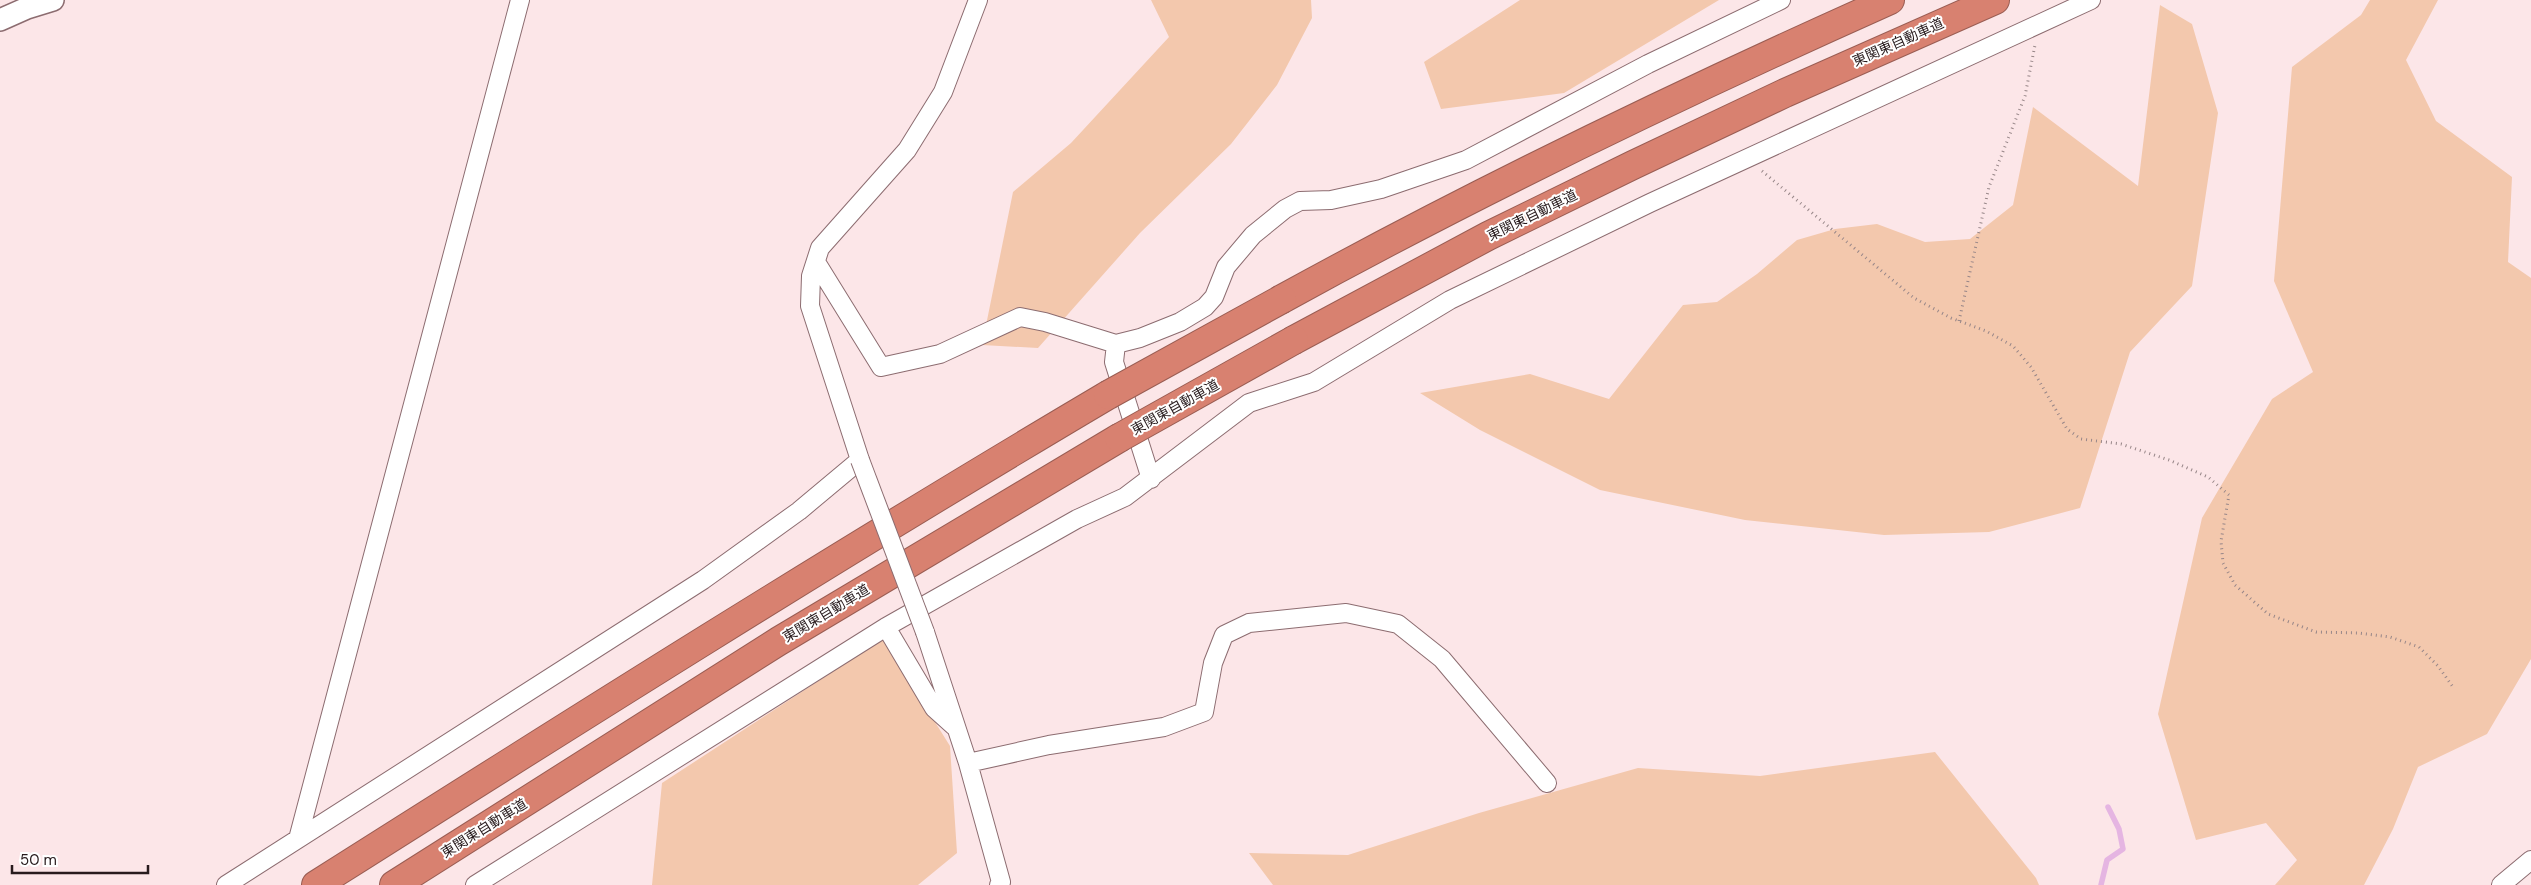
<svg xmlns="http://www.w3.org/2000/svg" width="2531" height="885" font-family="'DM Sans','Noto Sans JP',sans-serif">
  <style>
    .green { fill: #f3c8ad }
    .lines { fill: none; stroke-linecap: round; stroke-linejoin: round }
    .stream { stroke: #e5b5e2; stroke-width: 5.5 }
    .minor-casing { stroke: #8c6c70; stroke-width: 20 }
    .tertiary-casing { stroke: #8c6c70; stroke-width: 24 }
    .motorway-casing { stroke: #9a5d53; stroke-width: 30 }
    .path { stroke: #978688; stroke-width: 3; stroke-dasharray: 1 4; stroke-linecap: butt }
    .minor { stroke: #fff; stroke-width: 18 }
    .tertiary { stroke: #fff; stroke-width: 21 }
    .motorway { stroke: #d88170; stroke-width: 28 }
    .minor-bridge-casing { stroke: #8c6c70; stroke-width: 20; stroke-linecap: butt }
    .motorway-bridge-casing { stroke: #9a5d53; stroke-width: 30; stroke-linecap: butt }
    .minor-bridge { stroke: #fff; stroke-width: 18 }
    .motorway-bridge { stroke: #d88170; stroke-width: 28 }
    .labels { text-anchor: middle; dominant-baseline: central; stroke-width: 4; stroke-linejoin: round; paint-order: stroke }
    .street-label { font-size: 14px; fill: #281b1d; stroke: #fff }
  </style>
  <rect width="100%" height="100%" fill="#fce6e8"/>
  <path class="green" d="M 1151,0 L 1311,0 L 1312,18 L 1277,85 L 1231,144 L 1140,233 L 1038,348 L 982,345 L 1013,192 L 1071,143 L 1169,37 Z
    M 1520,0 L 1719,0 L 1564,93 L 1441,109 L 1424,62 Z
    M 2370,0 L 2438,0 L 2406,60 L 2436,121 L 2512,177 L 2508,262 L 2531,278 L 2531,659 L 2487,734 L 2418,767 L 2393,829 L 2364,885 L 2275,885 L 2297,860 L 2266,823 L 2196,840 L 2158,714 L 2202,518 L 2272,399 L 2313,372 L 2274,281 L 2292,67 L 2361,15 Z
    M 2160,5 L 2192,24 L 2218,113 L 2192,286 L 2130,352 L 2080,508 L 1989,532 L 1884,535 L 1745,520 L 1600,490 L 1480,430 L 1420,393 L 1530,374 L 1609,399 L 1683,305 L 1717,302 L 1757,274 L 1797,240 L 1835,229 L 1877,224 L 1925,242 L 1970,239 L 2013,205 L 2033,107 L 2138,186 Z
    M 883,639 L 950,746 L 957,853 L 918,885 L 652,885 L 662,783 Z
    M 1935,752 L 2036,878 L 2039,885 L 1273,885 L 1249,853 L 1348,855 L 1479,813 L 1638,768 L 1760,776 Z"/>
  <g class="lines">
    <path class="stream" d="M 2101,885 L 2107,860 L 2123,849 L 2119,829 L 2108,807"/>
    <defs>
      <path id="minor" d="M 816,262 L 881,367 L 940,354 L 1020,317 L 1045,322 L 1116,344 L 1140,338 L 1180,322 L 1205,307 L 1214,297 L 1226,267 L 1253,235 L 1285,209 L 1300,201 L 1331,200 L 1381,189 L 1466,160 L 1648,64 L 1781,0
        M 1116,344 L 1114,362 L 1151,479
        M 886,627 L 934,708 L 954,726
        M 925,632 L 968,763 L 1049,745 L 1164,727 L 1204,712 L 1213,663 L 1224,635 L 1249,623 L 1346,613 L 1398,624 L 1442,659 L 1547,783
        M 968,763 L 1001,882 L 999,885
        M 298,839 L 520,0
        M 226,885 L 703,580 L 799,511 L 860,460 L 810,306 L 811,276 L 820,248 L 907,150 L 943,92 L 978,0
        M 475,885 L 886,627 L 1077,519 L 1125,497 L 1249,403 L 1314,382 L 1450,300 L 1650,203 L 2091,0
        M 2501,885 L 2531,860"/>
      <path id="tertiary" d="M 0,20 L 27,8 L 53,0"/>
      <path id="motorway" d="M 1282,299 C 1480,190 1684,92 1890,0
        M 1294,340 L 1488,236 L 1633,165 L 1785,93 L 1995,0
        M 316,885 C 578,719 841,553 1108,395
        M 394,885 L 779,641 L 1119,438"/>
    </defs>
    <use href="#minor" class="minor-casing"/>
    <use href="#tertiary" class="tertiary-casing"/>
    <use href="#motorway" class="motorway-casing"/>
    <path class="path" d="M 1762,171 L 1914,298 L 1951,318 L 1986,331 L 2013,346 L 2031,367 L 2067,429 L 2081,439 L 2121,444 L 2169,460 L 2208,477 L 2229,495 L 2221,541 L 2223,563 L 2235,585 L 2268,614 L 2316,632 L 2358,633 L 2390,637 L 2419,647 L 2438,666 L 2453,687
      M 1959,321 L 1989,187 L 2025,96 L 2035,45"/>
    <use href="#minor" class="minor"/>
    <use href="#tertiary" class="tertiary"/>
    <use href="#motorway" class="motorway"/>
    <defs>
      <path id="minor-bridge" d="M 860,460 L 925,632"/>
      <path id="motorway-bridge" d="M 1108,395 L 1282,299
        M 1119,438 L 1294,340"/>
    </defs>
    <use href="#minor-bridge" class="minor-bridge-casing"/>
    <use href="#motorway-bridge" class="motorway-bridge-casing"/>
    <use href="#minor-bridge" class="minor-bridge"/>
    <use href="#motorway-bridge" class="motorway-bridge"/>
  </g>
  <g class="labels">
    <g class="street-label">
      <text transform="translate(1898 42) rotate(-24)">東関東自動車道</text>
      <text transform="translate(1532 215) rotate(-26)">東関東自動車道</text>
      <text transform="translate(1175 407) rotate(-29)">東関東自動車道</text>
      <text transform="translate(826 613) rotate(-31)">東関東自動車道</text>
      <text transform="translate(484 828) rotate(-32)">東関東自動車道</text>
    </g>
  </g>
  <path d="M12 865v8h136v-8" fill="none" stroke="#281b1d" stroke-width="2.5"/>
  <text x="20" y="865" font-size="15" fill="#281b1d" stroke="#ffffff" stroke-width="4" paint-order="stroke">50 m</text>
</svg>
